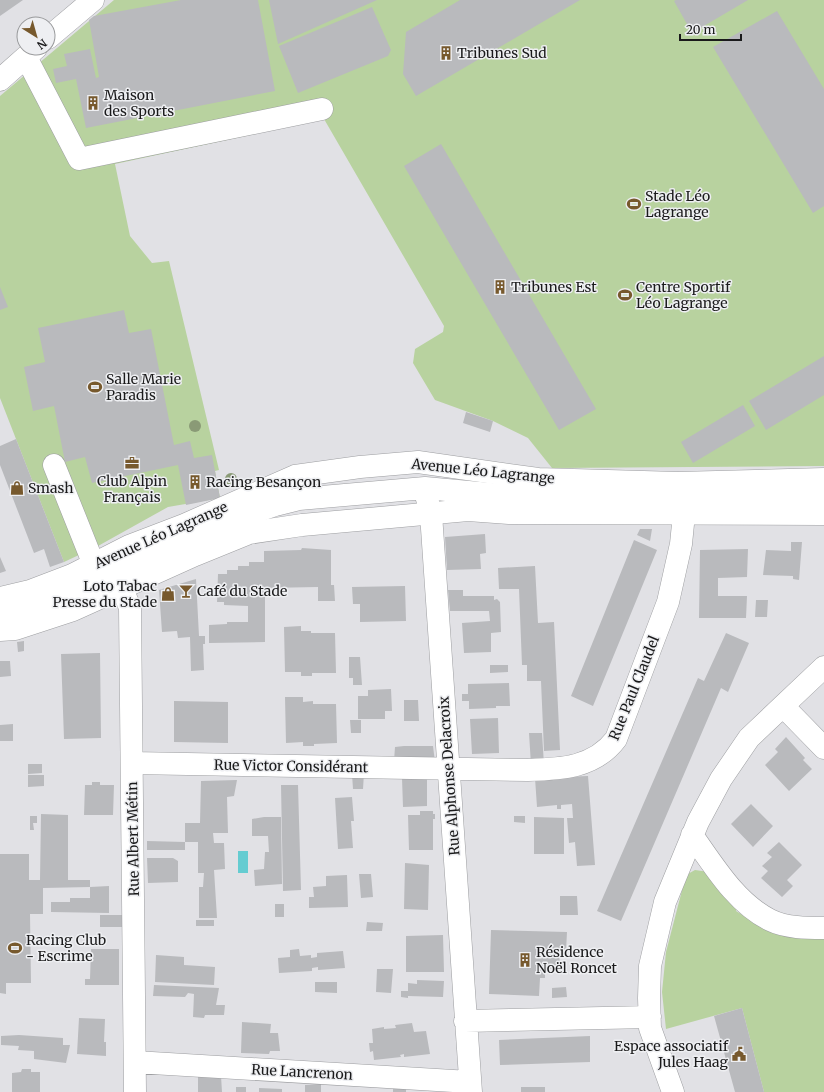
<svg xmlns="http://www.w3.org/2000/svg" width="824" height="1092" font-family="Merriweather,serif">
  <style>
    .green { fill: #b8d29f }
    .water { fill: #65ccd1 }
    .building { fill: #b9babd }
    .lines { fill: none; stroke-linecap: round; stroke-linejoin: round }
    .minor-casing { stroke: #9d9ea1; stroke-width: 23 }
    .major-casing { stroke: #9d9ea1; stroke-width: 23 }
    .minor { stroke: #fff; stroke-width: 22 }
    .major { stroke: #fff; stroke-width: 22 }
    .tree { fill: #8a9a76 }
    .labels { text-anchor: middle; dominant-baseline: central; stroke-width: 3; stroke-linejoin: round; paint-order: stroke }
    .poi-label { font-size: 14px; fill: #1a1a1b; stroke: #eeeff2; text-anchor: start }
    .street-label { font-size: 14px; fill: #1a1a1b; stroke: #eeeff2 }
  </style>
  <rect width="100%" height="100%" fill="#e1e1e5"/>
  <path class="green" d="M 114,0 L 824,0 L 824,466 L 552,468 L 528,438 L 493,421 L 435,400 L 413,363 L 415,349 L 443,332 L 444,326 L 324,119 L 115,164 L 130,236 L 152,263 L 169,261 L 219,470 L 215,471 L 220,498 L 168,507 L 98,546 L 64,562 L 0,398 L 0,96 Z
    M 695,870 L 709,872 L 739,903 L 736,911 L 756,923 L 824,933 L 824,1092 L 764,1092 L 742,1008 L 666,1029 L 662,992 L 666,952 L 686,875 Z"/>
  <path class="water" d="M 238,851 L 248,851 L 248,873 L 238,873 Z"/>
  <path class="building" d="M 0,0 L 23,0 L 0,16 Z
    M 181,0 L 258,0 L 275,91 L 86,128 L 76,79 L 56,83 L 53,69 L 67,66 L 64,54 L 90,49 L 96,78 L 99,77 L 89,20 L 94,16 Z
    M 269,0 L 377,0 L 278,44 Z
    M 460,0 L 580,0 L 416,96 L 403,74 L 406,32 Z
    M 676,0 L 748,0 L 692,33 L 674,1 Z
    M 372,7 L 391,50 L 388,56 L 298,93 L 279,46 Z
    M 777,11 L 824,89 L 824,206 L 813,213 L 713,47 Z
    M 441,144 L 596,409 L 559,430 L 404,166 Z
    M 0,287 L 8,307 L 0,310 Z
    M 124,310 L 129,333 L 151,329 L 174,445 L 190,441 L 194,458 L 212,455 L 220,498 L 186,505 L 178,465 L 92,483 L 85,457 L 65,462 L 54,406 L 33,411 L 24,367 L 45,362 L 38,328 Z
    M 824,356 L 824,395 L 766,430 L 749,401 Z
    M 743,405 L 755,426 L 693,463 L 681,442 Z
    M 466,412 L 493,421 L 490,432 L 463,423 Z
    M 16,439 L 64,562 L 50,567 L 44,549 L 34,553 L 0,465 L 0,446 Z
    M 640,529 L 652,529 L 650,541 L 637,535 Z
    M 485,534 L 486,553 L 480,554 L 481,569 L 447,570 L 445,537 Z
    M 634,540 L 657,550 L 593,706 L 571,696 Z
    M 791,542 L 802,542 L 799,580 L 793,579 L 793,576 L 763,575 L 766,550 L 791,551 Z
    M 302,548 L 331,550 L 331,585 L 334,585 L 335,601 L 318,601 L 318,587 L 265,588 L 265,642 L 209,643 L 209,625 L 227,624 L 227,622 L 248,622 L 248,606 L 224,605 L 224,602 L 217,602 L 218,574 L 227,574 L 227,570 L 238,570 L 238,566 L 249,566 L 249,562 L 264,562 L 264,551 L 301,550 Z
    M 748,549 L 747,577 L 718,578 L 718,596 L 747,596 L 746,618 L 699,618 L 700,550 Z
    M 0,557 L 6,571 L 0,573 Z
    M 535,566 L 538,623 L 554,622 L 560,750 L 544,751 L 541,681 L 527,681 L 527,665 L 522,665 L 519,589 L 499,589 L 498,568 Z
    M 196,579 L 199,636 L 205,636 L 205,644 L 203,644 L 204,670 L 191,671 L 190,637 L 178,638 L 177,631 L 162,632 L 159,590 Z
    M 405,586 L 406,621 L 360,622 L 360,604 L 353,604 L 352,587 Z
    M 448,590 L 463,590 L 463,596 L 494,596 L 494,600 L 497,599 L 500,602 L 501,632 L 491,633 L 491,652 L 464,653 L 462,623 L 490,621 L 489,611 L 450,611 Z
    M 756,600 L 768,600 L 767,617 L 755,617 Z
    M 301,626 L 301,631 L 311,631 L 311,633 L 335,633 L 336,673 L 312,673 L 312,676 L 301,676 L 301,672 L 285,672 L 284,627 Z
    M 726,633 L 749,643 L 728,692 L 721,688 L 621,921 L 597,911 L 698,678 L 704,681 Z
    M 24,641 L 24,651 L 18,652 L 17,642 Z
    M 100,653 L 101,738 L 64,739 L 61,654 Z
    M 349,657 L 360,657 L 362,685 L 353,685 L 353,678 L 349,678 Z
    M 0,661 L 10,661 L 11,676 L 0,677 Z
    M 490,665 L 508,665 L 508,672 L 490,673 Z
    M 509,683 L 510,706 L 496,706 L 496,708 L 469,709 L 469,701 L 462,701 L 462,694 L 468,694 L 468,684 Z
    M 391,689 L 392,711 L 385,711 L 385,719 L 358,719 L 358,696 L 368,696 L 368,690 Z
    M 285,697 L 303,697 L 303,702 L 313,701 L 313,704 L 336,704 L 337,743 L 314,744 L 314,746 L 303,746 L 303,742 L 286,743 Z
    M 404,700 L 418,700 L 419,721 L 404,721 Z
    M 174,701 L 228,702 L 228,743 L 174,742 Z
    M 498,718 L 499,753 L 472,754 L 470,719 Z
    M 350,720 L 361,720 L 361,733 L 351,733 Z
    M 13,724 L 13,741 L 0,741 L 0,725 Z
    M 529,733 L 542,733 L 544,765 L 531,765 Z
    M 786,737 L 805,758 L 803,760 L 812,769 L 789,791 L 765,765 L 778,752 L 775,749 Z
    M 404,746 L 433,746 L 435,762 L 394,761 L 395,747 Z
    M 28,764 L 42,764 L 42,773 L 28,774 Z
    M 364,773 L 363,789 L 353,789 L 352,774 Z
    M 28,775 L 44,775 L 44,786 L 28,787 Z
    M 588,776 L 595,865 L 577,866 L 575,842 L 569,843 L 567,818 L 573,818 L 572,804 L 561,805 L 561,809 L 557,809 L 557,805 L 537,807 L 535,778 Z
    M 427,777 L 427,806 L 403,807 L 402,778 Z
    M 237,780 L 234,796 L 227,797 L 228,833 L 213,833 L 214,843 L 224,843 L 225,869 L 214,870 L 217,918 L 199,918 L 199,887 L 203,887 L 204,873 L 198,873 L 198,842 L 185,842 L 185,823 L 200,823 L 201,781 Z
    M 92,782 L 100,782 L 100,785 L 114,785 L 113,815 L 84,815 L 85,785 L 92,785 Z
    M 281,785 L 298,785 L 301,890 L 283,891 Z
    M 352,797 L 354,821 L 351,821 L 353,848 L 338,849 L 335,798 Z
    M 751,804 L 773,826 L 753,847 L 731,824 Z
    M 420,811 L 433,811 L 433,814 L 435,814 L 435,819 L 433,819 L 433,850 L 409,850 L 408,815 L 420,815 Z
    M 41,814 L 68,815 L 68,880 L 90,880 L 90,887 L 43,888 L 43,914 L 30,914 L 31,983 L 6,983 L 6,994 L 0,993 L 0,854 L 29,854 L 29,880 L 40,880 Z
    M 30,816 L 37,816 L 37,823 L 33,823 L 34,830 L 30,830 Z
    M 514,816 L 525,816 L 525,823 L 514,822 Z
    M 264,817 L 281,817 L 282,884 L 255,886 L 254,870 L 264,869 L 265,852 L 269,852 L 268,836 L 252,836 L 252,819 Z
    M 534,817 L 564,818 L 564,854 L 534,854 Z
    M 147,841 L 185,842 L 185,850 L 147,850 Z
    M 779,842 L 802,865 L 787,880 L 793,886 L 782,897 L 761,878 L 768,871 L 762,866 L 772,857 L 767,853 Z
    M 147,858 L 173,858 L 178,861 L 178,882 L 148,883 Z
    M 405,863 L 429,865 L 428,910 L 404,909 Z
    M 359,874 L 371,874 L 373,897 L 361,898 Z
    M 347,875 L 348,907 L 309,908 L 309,897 L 314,897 L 313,887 L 326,886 L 326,876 Z
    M 109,886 L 109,913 L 51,912 L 51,902 L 70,902 L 70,898 L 90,898 L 90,887 Z
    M 560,896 L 577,896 L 578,915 L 560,915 Z
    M 275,904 L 284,904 L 284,917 L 275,917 Z
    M 100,915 L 129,915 L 128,927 L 100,927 Z
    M 196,920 L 214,920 L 214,926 L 196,926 Z
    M 367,922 L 383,923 L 382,931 L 366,931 Z
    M 491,930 L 567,932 L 566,951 L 560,951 L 559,969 L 545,969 L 545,978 L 540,978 L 539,996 L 489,994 Z
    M 443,935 L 444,972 L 406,972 L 406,936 Z
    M 91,949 L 119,949 L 119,985 L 85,985 L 85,979 L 90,979 Z
    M 299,949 L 300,956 L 311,955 L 311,958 L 317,957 L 317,953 L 343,951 L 345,968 L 318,970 L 318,967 L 312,968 L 312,971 L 279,973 L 278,958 L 290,957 L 290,950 Z
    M 156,955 L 184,957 L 184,965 L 215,967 L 214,985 L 155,982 Z
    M 377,969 L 393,969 L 391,993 L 376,992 Z
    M 417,980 L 444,981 L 443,997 L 408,996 L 408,998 L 401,997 L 401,991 L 408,991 L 408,983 L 417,984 Z
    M 315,982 L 337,982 L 337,993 L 315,992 Z
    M 154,985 L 219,988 L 216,1005 L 225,1005 L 224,1015 L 205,1015 L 204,1018 L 193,1017 L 194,994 L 188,993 L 185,997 L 153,996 Z
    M 566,987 L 567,997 L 552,998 L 552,988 Z
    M 742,1008 L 764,1092 L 735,1092 L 714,1016 Z
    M 79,1018 L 105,1019 L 104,1042 L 106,1042 L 106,1056 L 77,1054 Z
    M 242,1022 L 271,1024 L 270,1033 L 278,1033 L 280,1051 L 270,1051 L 269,1054 L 241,1053 Z
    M 412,1023 L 414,1032 L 426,1031 L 430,1054 L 404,1057 L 404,1054 L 400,1055 L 401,1057 L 374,1060 L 373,1051 L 370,1052 L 369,1043 L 373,1043 L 372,1029 L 384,1027 L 384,1029 L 396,1028 L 395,1025 Z
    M 19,1035 L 63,1038 L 63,1045 L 70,1045 L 66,1063 L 34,1059 L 34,1051 L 18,1050 L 19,1046 L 1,1045 L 1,1036 Z
    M 590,1036 L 590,1062 L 500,1065 L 499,1040 Z
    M 22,1069 L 31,1069 L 31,1072 L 40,1072 L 40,1092 L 12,1092 L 12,1073 L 21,1072 Z
    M 198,1075 L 221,1076 L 222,1092 L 198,1092 Z
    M 393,1083 L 406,1084 L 406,1092 L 393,1092 Z
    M 321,1084 L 321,1092 L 305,1092 L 305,1085 Z
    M 236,1087 L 246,1087 L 246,1092 L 236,1092 Z
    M 521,1087 L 545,1087 L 545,1092 L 521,1092 Z
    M 259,1088 L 282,1089 L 282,1092 L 259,1092 Z"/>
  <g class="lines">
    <defs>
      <path id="minor" d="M 48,38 L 93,0
        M 26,57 L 79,159 L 322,109
        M 0,80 L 36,48
        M 54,465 L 94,565
        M 426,495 L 431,514 L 471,1092
        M 122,588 L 130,608 L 135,1092
        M 0,613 L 13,612 L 45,602 L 122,571 L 232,520 L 275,505 L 299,499 L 425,488 L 533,498 L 684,495 L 824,495
        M 783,706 L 824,748
        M 132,763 L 528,770 C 561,769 594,768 616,739 L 668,602 L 681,544 L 684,514
        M 692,835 C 714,866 736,903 770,920 C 786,928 807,928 824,928
        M 465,1021 L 650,1017
        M 135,1062 L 470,1082
        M 673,1092 L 650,1028 L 649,998 L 650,966 L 665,902 L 698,822 L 721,779 L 749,738 L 824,667"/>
      <path id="major" d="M 0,598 L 30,591 L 72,575 L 129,546 L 184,525 L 295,476 L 360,467 L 418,462 L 538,479 L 678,483 L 824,479
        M 0,630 L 15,629 L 73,610 L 195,555 L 249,533 L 302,525 L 468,510 L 509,513 L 824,514"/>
    </defs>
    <use href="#minor" class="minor-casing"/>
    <use href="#major" class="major-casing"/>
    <use href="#minor" class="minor"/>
    <use href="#major" class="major"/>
  </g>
  <g class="tree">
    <circle cx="195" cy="426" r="6"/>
    <circle cx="231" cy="479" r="6"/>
  </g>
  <defs>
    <symbol id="building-bare" viewBox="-9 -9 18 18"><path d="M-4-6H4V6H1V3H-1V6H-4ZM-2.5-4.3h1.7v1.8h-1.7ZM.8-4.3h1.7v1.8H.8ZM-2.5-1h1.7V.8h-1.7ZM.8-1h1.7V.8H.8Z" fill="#77592d" stroke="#eeeff2" stroke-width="2.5" paint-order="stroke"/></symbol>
    <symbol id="stadium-bare" viewBox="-9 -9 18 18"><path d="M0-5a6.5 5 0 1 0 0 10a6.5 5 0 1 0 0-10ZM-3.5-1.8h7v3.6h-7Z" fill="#77592d" stroke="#eeeff2" stroke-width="2.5" paint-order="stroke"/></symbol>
    <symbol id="office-bare" viewBox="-9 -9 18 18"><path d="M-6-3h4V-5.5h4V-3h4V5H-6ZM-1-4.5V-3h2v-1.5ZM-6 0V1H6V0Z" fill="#77592d" stroke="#eeeff2" stroke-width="2.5" paint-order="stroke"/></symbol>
    <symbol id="shop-bare" viewBox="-9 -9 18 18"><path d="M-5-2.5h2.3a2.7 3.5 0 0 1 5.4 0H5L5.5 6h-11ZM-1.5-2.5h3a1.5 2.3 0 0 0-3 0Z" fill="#77592d" stroke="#eeeff2" stroke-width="2.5" paint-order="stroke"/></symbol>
    <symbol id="bar-bare" viewBox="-9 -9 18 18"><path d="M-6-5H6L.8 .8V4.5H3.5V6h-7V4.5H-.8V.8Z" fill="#77592d" stroke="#eeeff2" stroke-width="2.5" paint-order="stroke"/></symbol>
    <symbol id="civic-bare" viewBox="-9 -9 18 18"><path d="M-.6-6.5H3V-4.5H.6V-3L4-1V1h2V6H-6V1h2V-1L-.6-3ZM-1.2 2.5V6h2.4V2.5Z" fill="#77592d" stroke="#eeeff2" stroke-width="2.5" paint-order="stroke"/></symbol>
  </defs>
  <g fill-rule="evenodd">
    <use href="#building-bare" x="436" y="43" width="20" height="20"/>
    <use href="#building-bare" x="83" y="93" width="20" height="20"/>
    <use href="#stadium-bare" x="624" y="194" width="20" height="20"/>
    <use href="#building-bare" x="490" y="277" width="20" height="20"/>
    <use href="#stadium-bare" x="615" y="285" width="20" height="20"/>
    <use href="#stadium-bare" x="85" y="377" width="20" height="20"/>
    <use href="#office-bare" x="122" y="453" width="20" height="20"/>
    <use href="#building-bare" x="185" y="472" width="20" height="20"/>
    <use href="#shop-bare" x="7" y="478" width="20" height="20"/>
    <use href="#bar-bare" x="176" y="581" width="20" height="20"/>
    <use href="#shop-bare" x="158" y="584" width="20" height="20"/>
    <use href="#stadium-bare" x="5" y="938" width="20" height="20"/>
    <use href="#building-bare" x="515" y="950" width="20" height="20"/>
    <use href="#civic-bare" x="729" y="1044" width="20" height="20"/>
  </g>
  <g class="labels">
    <g class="poi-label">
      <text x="457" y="53">Tribunes Sud</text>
      <text x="104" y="95">Maison<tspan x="104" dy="16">des Sports</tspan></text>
      <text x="645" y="196">Stade Léo<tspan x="645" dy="16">Lagrange</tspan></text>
      <text x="511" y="287">Tribunes Est</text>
      <text x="636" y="287">Centre Sportif<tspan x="636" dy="16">Léo Lagrange</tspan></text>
      <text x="106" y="379">Salle Marie<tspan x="106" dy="16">Paradis</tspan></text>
      <text x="132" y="481" text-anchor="middle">Club Alpin<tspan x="132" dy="16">Français</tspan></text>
      <text x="206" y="482">Racing Besançon</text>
      <text x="28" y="488">Smash</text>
      <text x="157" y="586" text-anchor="end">Loto Tabac<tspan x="157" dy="16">Presse du Stade</tspan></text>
      <text x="197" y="591">Café du Stade</text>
      <text x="26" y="940">Racing Club<tspan x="26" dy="16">- Escrime</tspan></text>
      <text x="536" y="952">Résidence<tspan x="536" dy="16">Noël Roncet</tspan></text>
      <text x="728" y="1046" text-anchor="end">Espace associatif<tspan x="728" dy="16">Jules Haag</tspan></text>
    </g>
    <g class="street-label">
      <text transform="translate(483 471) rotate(6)">Avenue Léo Lagrange</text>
      <text transform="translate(161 535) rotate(-24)">Avenue Léo Lagrange</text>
      <text transform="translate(634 688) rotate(-68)">Rue Paul Claudel</text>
      <text transform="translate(291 766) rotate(1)">Rue Victor Considérant</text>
      <text transform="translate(449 776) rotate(-94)">Rue Alphonse Delacroix</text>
      <text transform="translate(133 839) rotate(-91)">Rue Albert Métin</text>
      <text transform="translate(302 1072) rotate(3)">Rue Lancrenon</text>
    </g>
  </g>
  <g transform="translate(36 36) rotate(143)"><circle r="19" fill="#eeeff2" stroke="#999a9c"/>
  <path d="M0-3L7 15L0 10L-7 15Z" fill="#77592d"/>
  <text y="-6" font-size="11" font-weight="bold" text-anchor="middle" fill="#1a1a1b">N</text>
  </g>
  <path d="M680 34v6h61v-6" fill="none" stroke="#1a1a1b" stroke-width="2"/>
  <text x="686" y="34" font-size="12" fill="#1a1a1b" stroke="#eeeff2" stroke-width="3" paint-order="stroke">20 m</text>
</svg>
